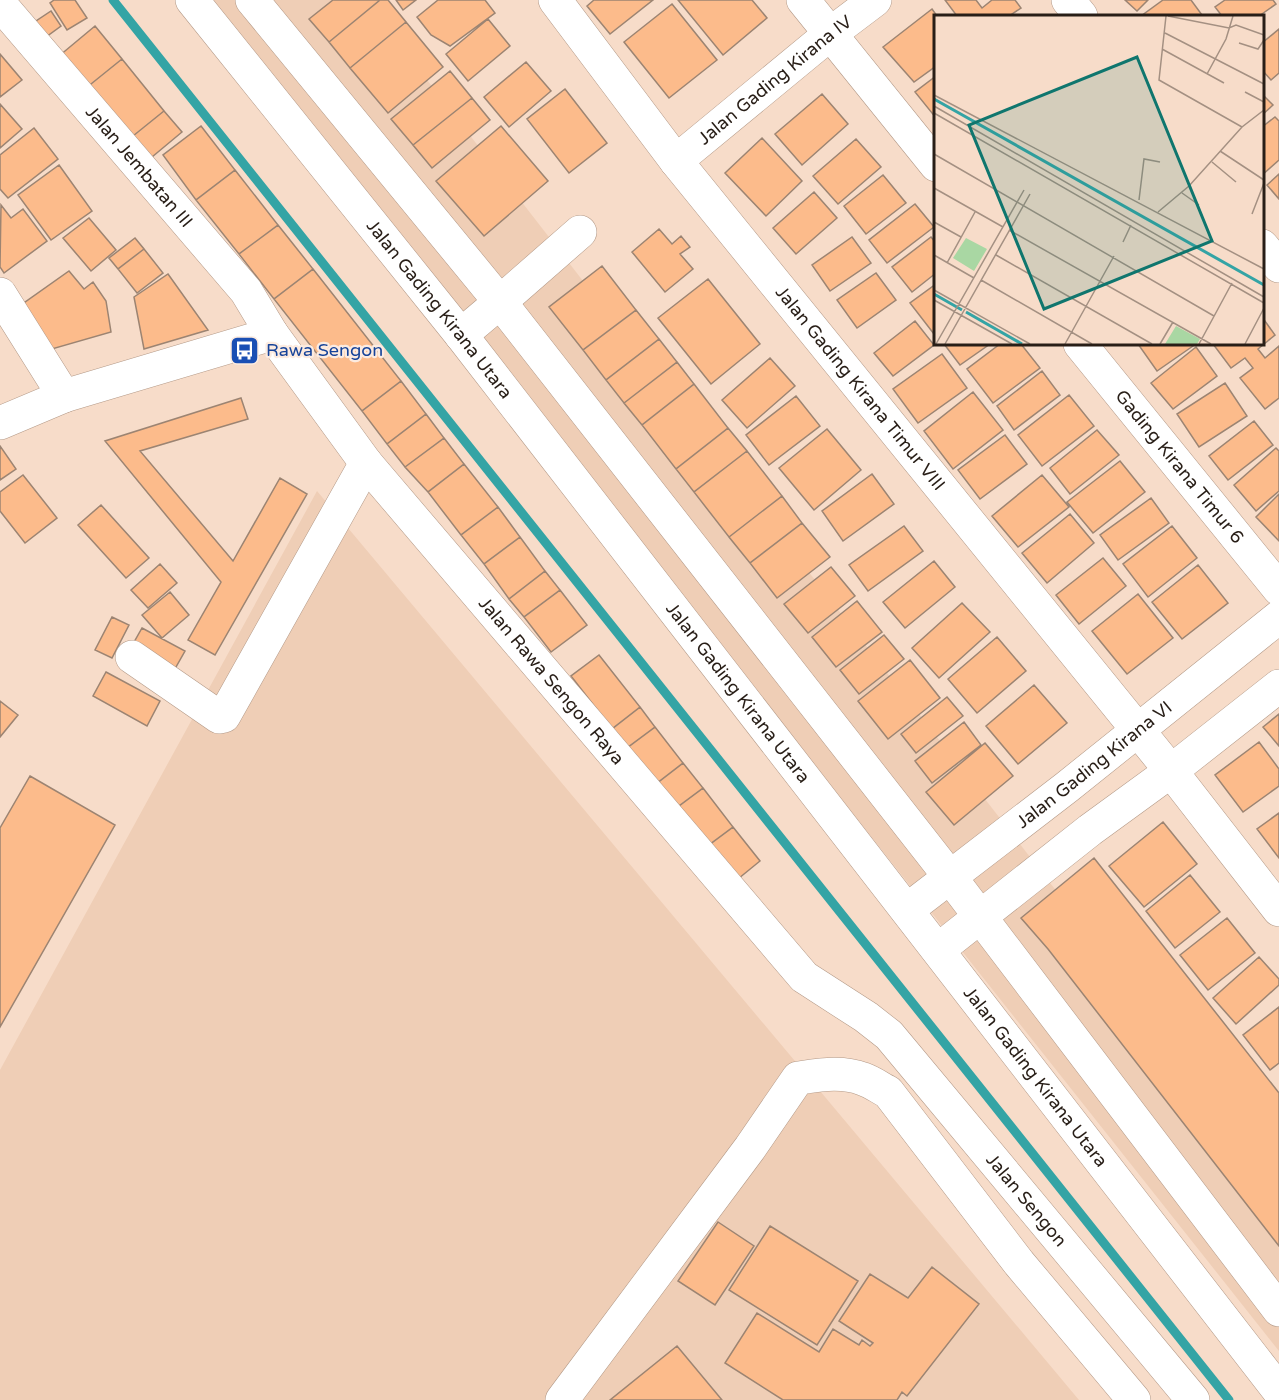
<svg xmlns="http://www.w3.org/2000/svg" width="1279" height="1400" font-family="'Varela Round',sans-serif">
  <style>
    .built { fill: #efceb6 }
    .lines { fill: none; stroke-linecap: round; stroke-linejoin: round }
    .stream { stroke: #34a4a5; stroke-width: 9 }
    .building { fill: #fcbb8b; stroke: #9c8472; stroke-width: 1.5 }
    .minor-casing { stroke: #b39987; stroke-width: 34 }
    .minor { stroke: #fff; stroke-width: 33 }
    .labels { text-anchor: middle; dominant-baseline: central; stroke-width: 4.5; stroke-linejoin: round; paint-order: stroke }
    .street-label { font-size: 18px; fill: #281e17; stroke: #fcebe0 }
    .transit-label { font-size: 18px; fill: #164399; stroke: #fcebe0; text-anchor: start }
    .inset-river { fill: none; stroke: #34a4a5; stroke-width: 3 }
    .inset-road { fill: none; stroke: #a49082; stroke-width: 1.5 }
    .view { fill: #0f766e; fill-opacity: 0.15; stroke: #0f766e; stroke-width: 3 }
    .inset-edge { fill: none; stroke: #281e17; stroke-width: 3 }
  </style>
  <rect width="100%" height="100%" fill="#f7dcc9"/>
  <path class="built" d="M 208,0 L 365,0 L 1279,1178 L 1279,1351 Z
    M 317,491 L 1079,1400 L 0,1400 L 0,1070 Z"/>
  <g class="lines">
    <path class="stream" d="M 113,0 L 1229,1400"/>
  </g>
  <path class="building" d="M 54,0 L 75,0 L 87,18 L 67,30 L 50,3 Z
    M 333,0 L 380,0 L 329,42 L 309,19 Z
    M 380,0 L 388,0 L 406,22 L 350,68 L 329,42 Z
    M 396,0 L 416,0 L 403,10 Z
    M 438,0 L 485,0 L 495,13 L 450,46 L 431,35 L 417,17 Z
    M 594,0 L 653,0 L 610,34 L 587,6 Z
    M 678,0 L 752,0 L 767,18 L 723,55 Z
    M 945,0 L 976,0 L 982,8 L 992,0 L 1015,0 L 1021,8 L 1009,16 L 957,16 Z
    M 1125,0 L 1148,0 L 1137,11 Z
    M 1163,0 L 1191,0 L 1202,15 L 1200,16 L 1141,16 Z
    M 1225,0 L 1273,0 L 1276,4 L 1259,16 L 1222,16 L 1215,7 Z
    M 672,4 L 717,60 L 669,98 L 624,42 Z
    M 932,9 L 937,16 L 936,16 L 936,66 L 914,82 L 883,47 Z
    M 51,11 L 61,26 L 35,45 L 24,29 Z
    M 488,19 L 510,46 L 468,81 L 446,54 Z
    M 406,22 L 443,67 L 388,113 L 350,68 Z
    M 95,26 L 122,59 L 86,88 L 59,56 Z
    M 1279,29 L 1279,73 L 1271,80 L 1262,70 L 1262,43 Z
    M 0,54 L 22,80 L 0,97 Z
    M 122,59 L 164,111 L 128,140 L 86,88 Z
    M 526,62 L 551,91 L 509,127 L 484,97 Z
    M 450,71 L 472,98 L 413,145 L 391,119 Z
    M 936,76 L 936,118 L 915,92 Z
    M 565,89 L 607,143 L 569,173 L 527,119 Z
    M 822,94 L 848,124 L 802,165 L 775,134 Z
    M 1262,94 L 1273,105 L 1262,115 Z
    M 472,98 L 490,120 L 432,168 L 413,145 Z
    M 0,104 L 22,129 L 0,148 Z
    M 164,111 L 182,132 L 146,162 L 128,140 Z
    M 1275,117 L 1279,121 L 1279,160 L 1262,175 L 1262,127 Z
    M 201,126 L 235,170 L 196,200 L 163,155 Z
    M 501,126 L 548,181 L 484,236 L 436,181 Z
    M 34,128 L 58,159 L 8,198 L 0,189 L 0,155 Z
    M 762,138 L 802,181 L 766,216 L 725,173 Z
    M 856,139 L 881,167 L 838,204 L 813,176 Z
    M 59,165 L 92,211 L 51,240 L 18,195 Z
    M 235,170 L 278,225 L 239,254 L 196,200 Z
    M 1279,174 L 1279,199 L 1267,185 Z
    M 883,175 L 906,203 L 866,234 L 844,206 Z
    M 814,192 L 837,218 L 796,254 L 773,228 Z
    M 915,204 L 934,227 L 887,263 L 869,240 Z
    M 1,205 L 11,218 L 23,209 L 47,241 L 4,273 L 0,267 Z
    M 89,218 L 116,250 L 91,271 L 63,238 Z
    M 278,225 L 313,269 L 274,299 L 239,254 Z
    M 659,229 L 672,244 L 681,236 L 690,247 L 680,254 L 693,269 L 665,292 L 632,252 Z
    M 852,237 L 871,263 L 830,291 L 812,265 Z
    M 931,237 L 936,243 L 936,273 L 912,292 L 892,267 Z
    M 135,238 L 144,249 L 118,269 L 109,258 Z
    M 144,249 L 163,273 L 137,293 L 118,269 Z
    M 602,266 L 636,310 L 583,350 L 549,307 Z
    M 313,269 L 401,381 L 362,411 L 274,299 Z
    M 69,271 L 84,289 L 93,282 L 106,301 L 111,332 L 52,349 L 21,305 Z
    M 876,273 L 896,300 L 857,328 L 837,300 Z
    M 168,274 L 208,330 L 144,349 L 134,297 Z
    M 708,279 L 760,344 L 711,384 L 658,318 Z
    M 936,284 L 936,333 L 934,334 L 910,303 Z
    M 636,310 L 659,339 L 606,380 L 583,350 Z
    M 1262,317 L 1275,335 L 1258,349 L 1265,358 L 1279,346 L 1279,398 L 1265,409 L 1240,378 L 1253,368 L 1245,358 L 1231,368 L 1213,344 L 1262,344 Z
    M 915,321 L 934,345 L 893,376 L 874,353 Z
    M 659,339 L 677,362 L 624,403 L 606,380 Z
    M 944,344 L 990,344 L 960,365 Z
    M 1000,344 L 1021,344 L 1040,368 L 993,403 L 967,369 Z
    M 1138,344 L 1191,344 L 1193,346 L 1157,371 Z
    M 1196,347 L 1217,376 L 1173,409 L 1151,383 Z
    M 942,354 L 967,388 L 918,423 L 893,389 Z
    M 770,358 L 795,386 L 747,428 L 722,400 Z
    M 677,362 L 694,384 L 642,425 L 624,403 Z
    M 1042,371 L 1060,395 L 1014,430 L 997,406 Z
    M 401,381 L 426,414 L 387,444 L 362,411 Z
    M 1225,383 L 1247,416 L 1199,447 L 1177,414 Z
    M 694,384 L 728,428 L 676,469 L 642,425 Z
    M 973,392 L 1003,430 L 953,469 L 924,431 Z
    M 1069,395 L 1094,426 L 1042,466 L 1018,435 Z
    M 796,396 L 820,426 L 769,465 L 746,435 Z
    M 241,398 L 248,419 L 140,451 L 233,561 L 280,478 L 307,494 L 215,655 L 188,640 L 221,582 L 105,441 Z
    M 426,414 L 444,438 L 405,467 L 387,444 Z
    M 1254,421 L 1273,445 L 1228,480 L 1209,456 Z
    M 728,428 L 747,451 L 694,492 L 676,469 Z
    M 827,429 L 861,470 L 814,510 L 779,468 Z
    M 1097,430 L 1119,455 L 1070,494 L 1050,468 Z
    M 1005,435 L 1027,464 L 980,499 L 958,470 Z
    M 444,438 L 464,464 L 428,492 L 405,467 Z
    M 0,446 L 16,469 L 0,480 Z
    M 1276,448 L 1279,451 L 1279,491 L 1256,511 L 1234,485 Z
    M 747,451 L 782,496 L 729,537 L 694,492 Z
    M 1120,461 L 1145,492 L 1093,533 L 1067,502 Z
    M 464,464 L 498,507 L 461,535 L 428,492 Z
    M 872,474 L 894,504 L 843,541 L 822,511 Z
    M 23,475 L 57,518 L 25,543 L 0,511 L 0,492 Z
    M 1042,475 L 1069,507 L 1018,547 L 992,516 Z
    M 1279,494 L 1279,541 L 1256,517 Z
    M 782,496 L 802,523 L 750,563 L 729,537 Z
    M 1151,498 L 1169,523 L 1118,560 L 1100,535 Z
    M 101,505 L 149,558 L 126,578 L 78,525 Z
    M 498,507 L 520,537 L 484,564 L 461,535 Z
    M 1070,514 L 1094,543 L 1047,583 L 1022,553 Z
    M 802,523 L 830,557 L 777,598 L 750,563 Z
    M 904,526 L 923,551 L 868,591 L 849,565 Z
    M 1172,526 L 1197,558 L 1148,597 L 1123,564 Z
    M 520,537 L 545,571 L 509,599 L 484,564 Z
    M 1103,558 L 1126,586 L 1079,624 L 1056,595 Z
    M 934,561 L 955,587 L 905,628 L 883,602 Z
    M 160,564 L 177,583 L 148,608 L 131,590 Z
    M 1198,565 L 1228,603 L 1182,639 L 1152,602 Z
    M 831,567 L 855,596 L 808,633 L 784,604 Z
    M 545,571 L 560,590 L 524,617 L 509,599 Z
    M 560,590 L 587,625 L 551,652 L 524,617 Z
    M 170,592 L 189,615 L 162,638 L 142,615 Z
    M 1138,594 L 1173,638 L 1127,674 L 1092,631 Z
    M 857,601 L 882,632 L 836,667 L 812,637 Z
    M 962,603 L 990,632 L 939,678 L 912,648 Z
    M 112,617 L 129,625 L 112,658 L 95,650 Z
    M 142,628 L 185,651 L 172,674 L 129,651 Z
    M 884,635 L 904,659 L 859,694 L 840,670 Z
    M 997,637 L 1026,671 L 977,713 L 948,679 Z
    M 599,655 L 640,707 L 612,729 L 571,676 Z
    M 910,660 L 940,698 L 888,739 L 858,701 Z
    M 106,672 L 160,701 L 147,726 L 93,696 Z
    M 1034,685 L 1067,723 L 1018,764 L 986,726 Z
    M 947,697 L 963,716 L 916,753 L 901,734 Z
    M 0,701 L 18,715 L 0,737 Z
    M 640,707 L 655,727 L 627,748 L 612,729 Z
    M 1279,714 L 1279,746 L 1263,727 Z
    M 964,722 L 981,745 L 932,783 L 915,761 Z
    M 655,727 L 683,763 L 656,784 L 627,748 Z
    M 1259,742 L 1279,769 L 1279,786 L 1243,812 L 1215,775 Z
    M 985,743 L 1013,776 L 954,825 L 926,792 Z
    M 683,763 L 703,788 L 675,809 L 656,784 Z
    M 30,776 L 115,825 L 0,1027 L 0,828 Z
    M 703,788 L 733,827 L 705,848 L 675,809 Z
    M 1279,813 L 1279,858 L 1257,829 Z
    M 1163,822 L 1197,864 L 1144,907 L 1109,866 Z
    M 733,827 L 760,861 L 733,883 L 705,848 Z
    M 1094,858 L 1279,1093 L 1279,1246 L 1048,949 L 1021,918 Z
    M 1190,875 L 1220,912 L 1175,948 L 1146,911 Z
    M 1227,918 L 1255,953 L 1208,990 L 1180,955 Z
    M 1259,957 L 1279,979 L 1279,985 L 1236,1024 L 1213,998 Z
    M 1279,1007 L 1279,1063 L 1270,1070 L 1243,1035 Z
    M 718,1222 L 754,1246 L 715,1305 L 678,1281 Z
    M 770,1226 L 858,1281 L 817,1345 L 729,1290 Z
    M 932,1267 L 979,1304 L 907,1396 L 902,1392 L 897,1400 L 783,1400 L 725,1363 L 757,1313 L 819,1352 L 833,1329 L 859,1345 L 862,1340 L 870,1346 L 873,1343 L 839,1321 L 870,1274 L 908,1298 Z
    M 677,1346 L 722,1400 L 610,1400 Z"/>
  <g class="lines">
    <defs>
      <g id="minor">
        <path id="s1" d="M 192,0 L 461,335 L 1279,1391"/>
        <path d="M 252,0 L 500,302 L 950,877 L 1279,1310"/>
        <path id="s2" d="M 555,0 L 676,161 L 1171,771 L 1279,910"/>
        <path d="M 803,0 L 936,165"/>
        <path d="M 1068,0 L 1081,16"/>
        <path id="s3" d="M 0,4 L 246,291 L 272,334 L 366,463 L 804,977 L 866,1017 L 889,1035 L 1193,1400"/>
        <path id="s4" d="M 676,161 L 830,34 L 875,0"/>
        <path d="M 1262,246 L 1279,266"/>
        <path d="M 0,294 L 64,396"/>
        <path d="M 461,335 L 500,302 L 580,232"/>
        <path id="s5" d="M 1080,344 L 1279,589"/>
        <path d="M 0,423 L 64,396 L 272,334"/>
        <path d="M 132,657 L 219,717 L 224,716 L 366,463"/>
        <path id="s6" d="M 907,910 L 1067,787 L 1279,617"/>
        <path d="M 938,950 L 1090,830 L 1171,771 L 1279,686"/>
        <path d="M 562,1400 L 750,1148 L 798,1078 C 820,1075 842,1071 863,1079 C 872,1082 880,1088 888,1092 L 1019,1263 L 1134,1400"/>
      </g>
    </defs>
    <use href="#minor" class="minor-casing"/>
    <use href="#minor" class="minor"/>
  </g>
  <defs>
    <symbol id="bus-square" viewBox="-11 -11 22 22"><rect x="-9" y="-9" width="18" height="18" rx="4" fill="#1a4fb4" stroke="#fcebe0"/><path d="M-5-6H5V4H4V6H2V4H-2V6H-4V4H-5ZM-3.5-4V0h7V-4ZM-3.5 1.2v1.5H-2V1.2ZM2 1.2v1.5H3.5V1.2Z" fill="#fff"/></symbol>
  </defs>
  <g fill-rule="evenodd">
    <use href="#bus-square" x="228" y="334" width="33" height="33"/>
  </g>
  <g class="labels">
    <g class="street-label">
      <text stroke="none"><textPath href="#s4" startOffset="128">Jalan Gading Kirana IV</textPath></text>
      <text stroke="none"><textPath href="#s3" startOffset="214">Jalan Jembatan III</textPath></text>
      <text stroke="none"><textPath href="#s1" startOffset="396">Jalan Gading Kirana Utara</textPath></text>
      <text stroke="none"><textPath href="#s2" startOffset="494">Jalan Gading Kirana Timur VIII</textPath></text>
      <text stroke="none"><textPath href="#s5" startOffset="158">Gading Kirana Timur 6</textPath></text>
      <text stroke="none"><textPath href="#s3" startOffset="874">Jalan Rawa Sengon Raya</textPath></text>
      <text stroke="none"><textPath href="#s1" startOffset="882">Jalan Gading Kirana Utara</textPath></text>
      <text stroke="none"><textPath href="#s6" startOffset="237">Jalan Gading Kirana VI</textPath></text>
      <text stroke="none"><textPath href="#s1" startOffset="1368">Jalan Gading Kirana Utara</textPath></text>
      <text stroke="none"><textPath href="#s3" startOffset="1581">Jalan Sengon</textPath></text>
    </g>
    <g class="transit-label">
      <text x="266" y="350">Rawa Sengon</text>
    </g>
  </g>
  <g transform="translate(934 15)">
    <rect width="330" height="330" fill="#f7dcc9"/>
    <path d="M 32,223 L 53,234 L 40,256 L 19,243 ZM 242,311 L 266,324 L 263,329 L 231,329 Z" fill="#a9d7a3"/>
    <path class="inset-river" d="M 0,84 L 330,270M 0,279 L 28,295M 32,297 L 88,329"/>
    <path class="inset-road" d="M 232,1 L 225,65 L 308,112M 234,1 L 295,13 L 302,10 L 330,20M 231,18 L 330,69M 305,28 L 324,34 L 330,25M 228,34 L 290,68M 273,59 L 292,24 L 299,1M 311,77 L 330,87M 0,80 L 330,254M 0,91 L 330,282M 0,98 L 330,288M 286,136 L 330,165M 0,139 L 280,301M 278,147 L 302,167M 0,173 L 69,212M 248,178 L 265,190M 205,185 L 210,144 L 226,147M 224,197 L 255,171 L 308,112 L 330,95M 318,199 L 330,168M 0,207 L 27,222M 75,215 L 277,329M 189,227 L 197,210M 0,240 L 40,263M 62,240 L 218,329M 13,248 L 41,197M 47,265 L 158,329M 0,275 L 96,329M 0,285 L 78,329M 2,329 L 90,175M 11,329 L 96,179M 131,329 L 180,241M 226,329 L 239,307M 265,329 L 298,268M 311,329 L 330,293"/>
    <path class="view" d="M 203,42 L 278,226 L 110,294 L 35,110 Z"/>
    <rect width="330" height="330" class="inset-edge"/>
  </g>
</svg>
